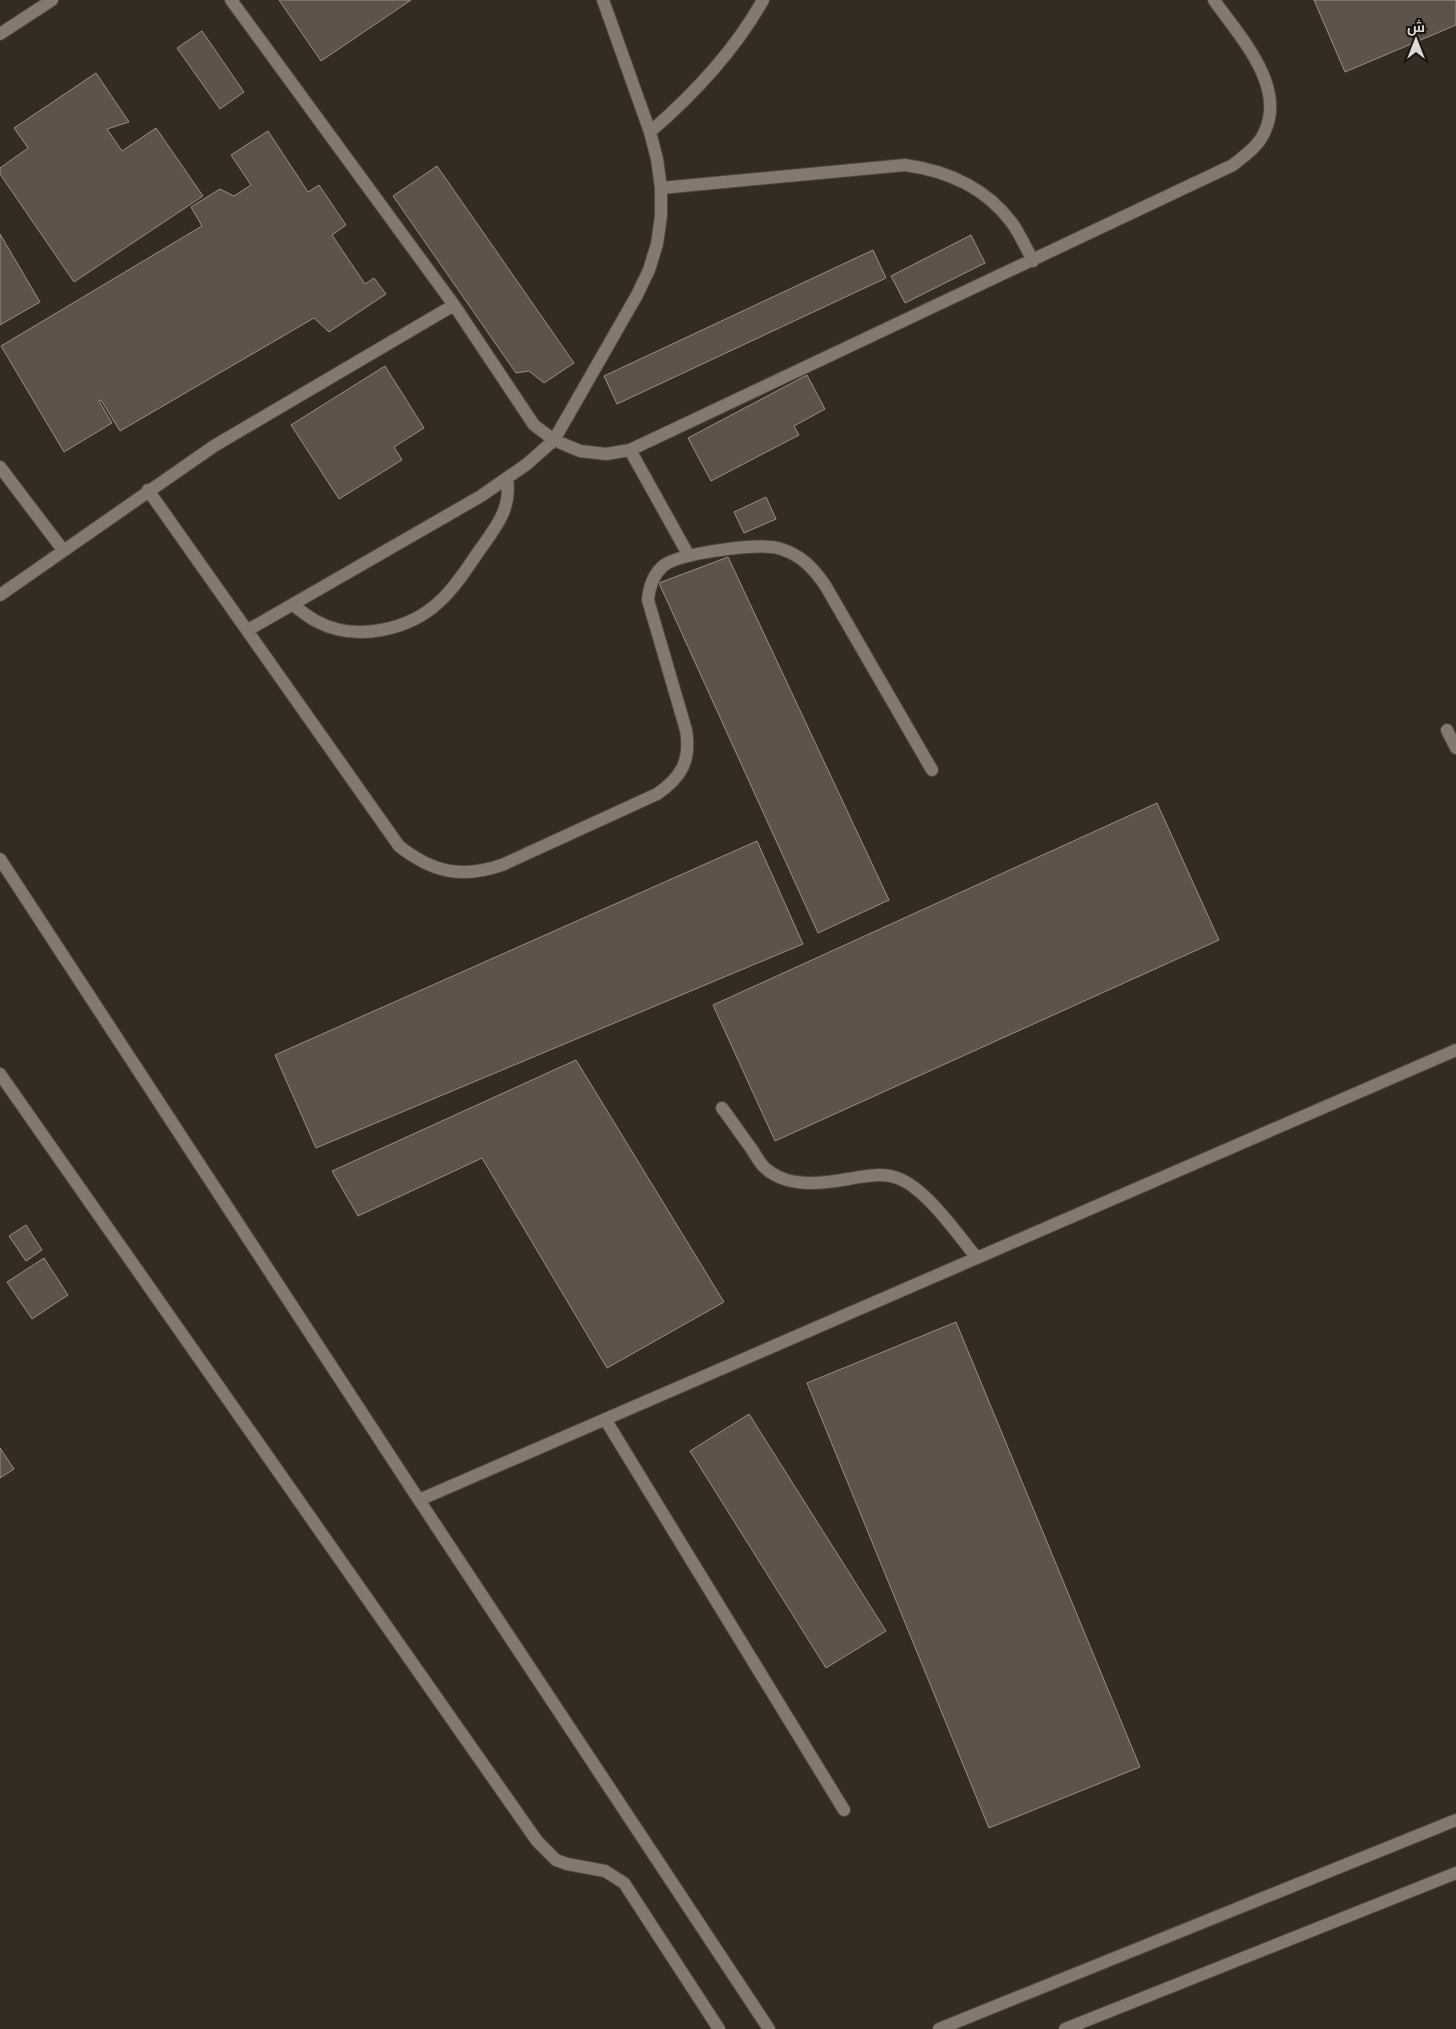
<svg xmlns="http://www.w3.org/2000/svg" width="1456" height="2029" font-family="Spectral,Cairo,serif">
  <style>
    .building { fill: #5e534b; stroke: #998d84 }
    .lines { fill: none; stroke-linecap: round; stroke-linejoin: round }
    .minor-casing { stroke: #4f4640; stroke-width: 14 }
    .minor { stroke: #847970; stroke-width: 12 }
  </style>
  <rect width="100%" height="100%" fill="#342b23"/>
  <path class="building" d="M 279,0 L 411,0 L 321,61 Z
    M 1314,0 L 1456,0 L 1456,25 L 1345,72 Z
    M 202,31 L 244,92 L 220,109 L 177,48 Z
    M 96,73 L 129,122 L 107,129 L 122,151 L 156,128 L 203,196 L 74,282 L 0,174 L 0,168 L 28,148 L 14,128 Z
    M 268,131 L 308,192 L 319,185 L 346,225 L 332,235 L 365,284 L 374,278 L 386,294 L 329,332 L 314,318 L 120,431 L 101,400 L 99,401 L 112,423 L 64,452 L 1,346 L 202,226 L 191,207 L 220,189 L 234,196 L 251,185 L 231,155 Z
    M 437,166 L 574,363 L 544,383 L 529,371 L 516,373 L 393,196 Z
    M 0,234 L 40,302 L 0,325 Z
    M 971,235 L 985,263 L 905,303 L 891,276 Z
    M 873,250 L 886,278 L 617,404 L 604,376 Z
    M 385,366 L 424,428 L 394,447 L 402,460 L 339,499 L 291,425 Z
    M 807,375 L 825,409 L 794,426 L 799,435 L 711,481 L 688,438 Z
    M 766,497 L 776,519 L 744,533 L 734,512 Z
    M 728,557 L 889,900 L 818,933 L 659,583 Z
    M 1157,803 L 1219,940 L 775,1141 L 713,1005 Z
    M 757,841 L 803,944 L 316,1148 L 275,1055 Z
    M 576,1060 L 724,1302 L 607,1368 L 482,1158 L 358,1216 L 332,1171 Z
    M 26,1225 L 42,1250 L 26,1261 L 9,1236 Z
    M 44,1258 L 68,1295 L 32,1319 L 7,1282 Z
    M 956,1322 L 1140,1767 L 989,1828 L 807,1383 Z
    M 749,1414 L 886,1631 L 826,1668 L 690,1451 Z
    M 0,1448 L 14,1469 L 0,1478 Z"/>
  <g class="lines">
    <defs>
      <path id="minor" d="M 231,0 L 454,305 L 534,425 L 554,440 L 580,451 L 606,454 L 630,450 L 1233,165 C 1245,155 1259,146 1265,131 C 1286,85 1239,36 1214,0
        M 0,34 L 52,0
        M 650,132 C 694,94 734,52 763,0
        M 661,188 L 905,165 C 948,171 985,187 1012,223 C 1020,234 1026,248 1033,261
        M 630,450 L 689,556
        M 0,467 L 63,550
        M 148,490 L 399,846 C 432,872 461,879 502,865 L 657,794 C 682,777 691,760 686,730 L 648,600 C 649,588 653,575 663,566 C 679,553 749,545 771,547 C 777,547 784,550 789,552 C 805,559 815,571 825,585 L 932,770
        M 0,595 L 214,446 L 454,305
        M 293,605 C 301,611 309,618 318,622 C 356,642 409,630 439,602 C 455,588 467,568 479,551 C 495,528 512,509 507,479
        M 248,630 L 481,496 L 527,464 L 554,440 L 637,295 L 649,270 L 657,244 L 661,216 L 661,188 L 657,159 L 650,132 L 603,0
        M 1447,730 L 1456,748
        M 0,859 L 419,1500 L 769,2029
        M 0,1074 L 537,1841 L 556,1860 L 567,1864 L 605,1871 L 624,1883 L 719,2029
        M 722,1108 C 732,1121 741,1135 751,1148 C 755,1154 759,1162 764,1167 C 786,1188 820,1184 848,1179 C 865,1176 883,1172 900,1179 C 928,1191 958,1235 977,1258
        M 605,1419 L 844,1810
        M 419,1500 L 1456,1050
        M 939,2029 L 1456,1820
        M 1065,2029 L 1456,1873"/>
    </defs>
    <use href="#minor" class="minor-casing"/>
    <use href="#minor" class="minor"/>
  </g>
  <g transform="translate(1416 40)" stroke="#181411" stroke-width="4" paint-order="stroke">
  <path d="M0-4L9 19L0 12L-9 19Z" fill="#dfd9d4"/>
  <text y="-8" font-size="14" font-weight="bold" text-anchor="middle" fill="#dfd9d4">ش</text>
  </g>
</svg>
